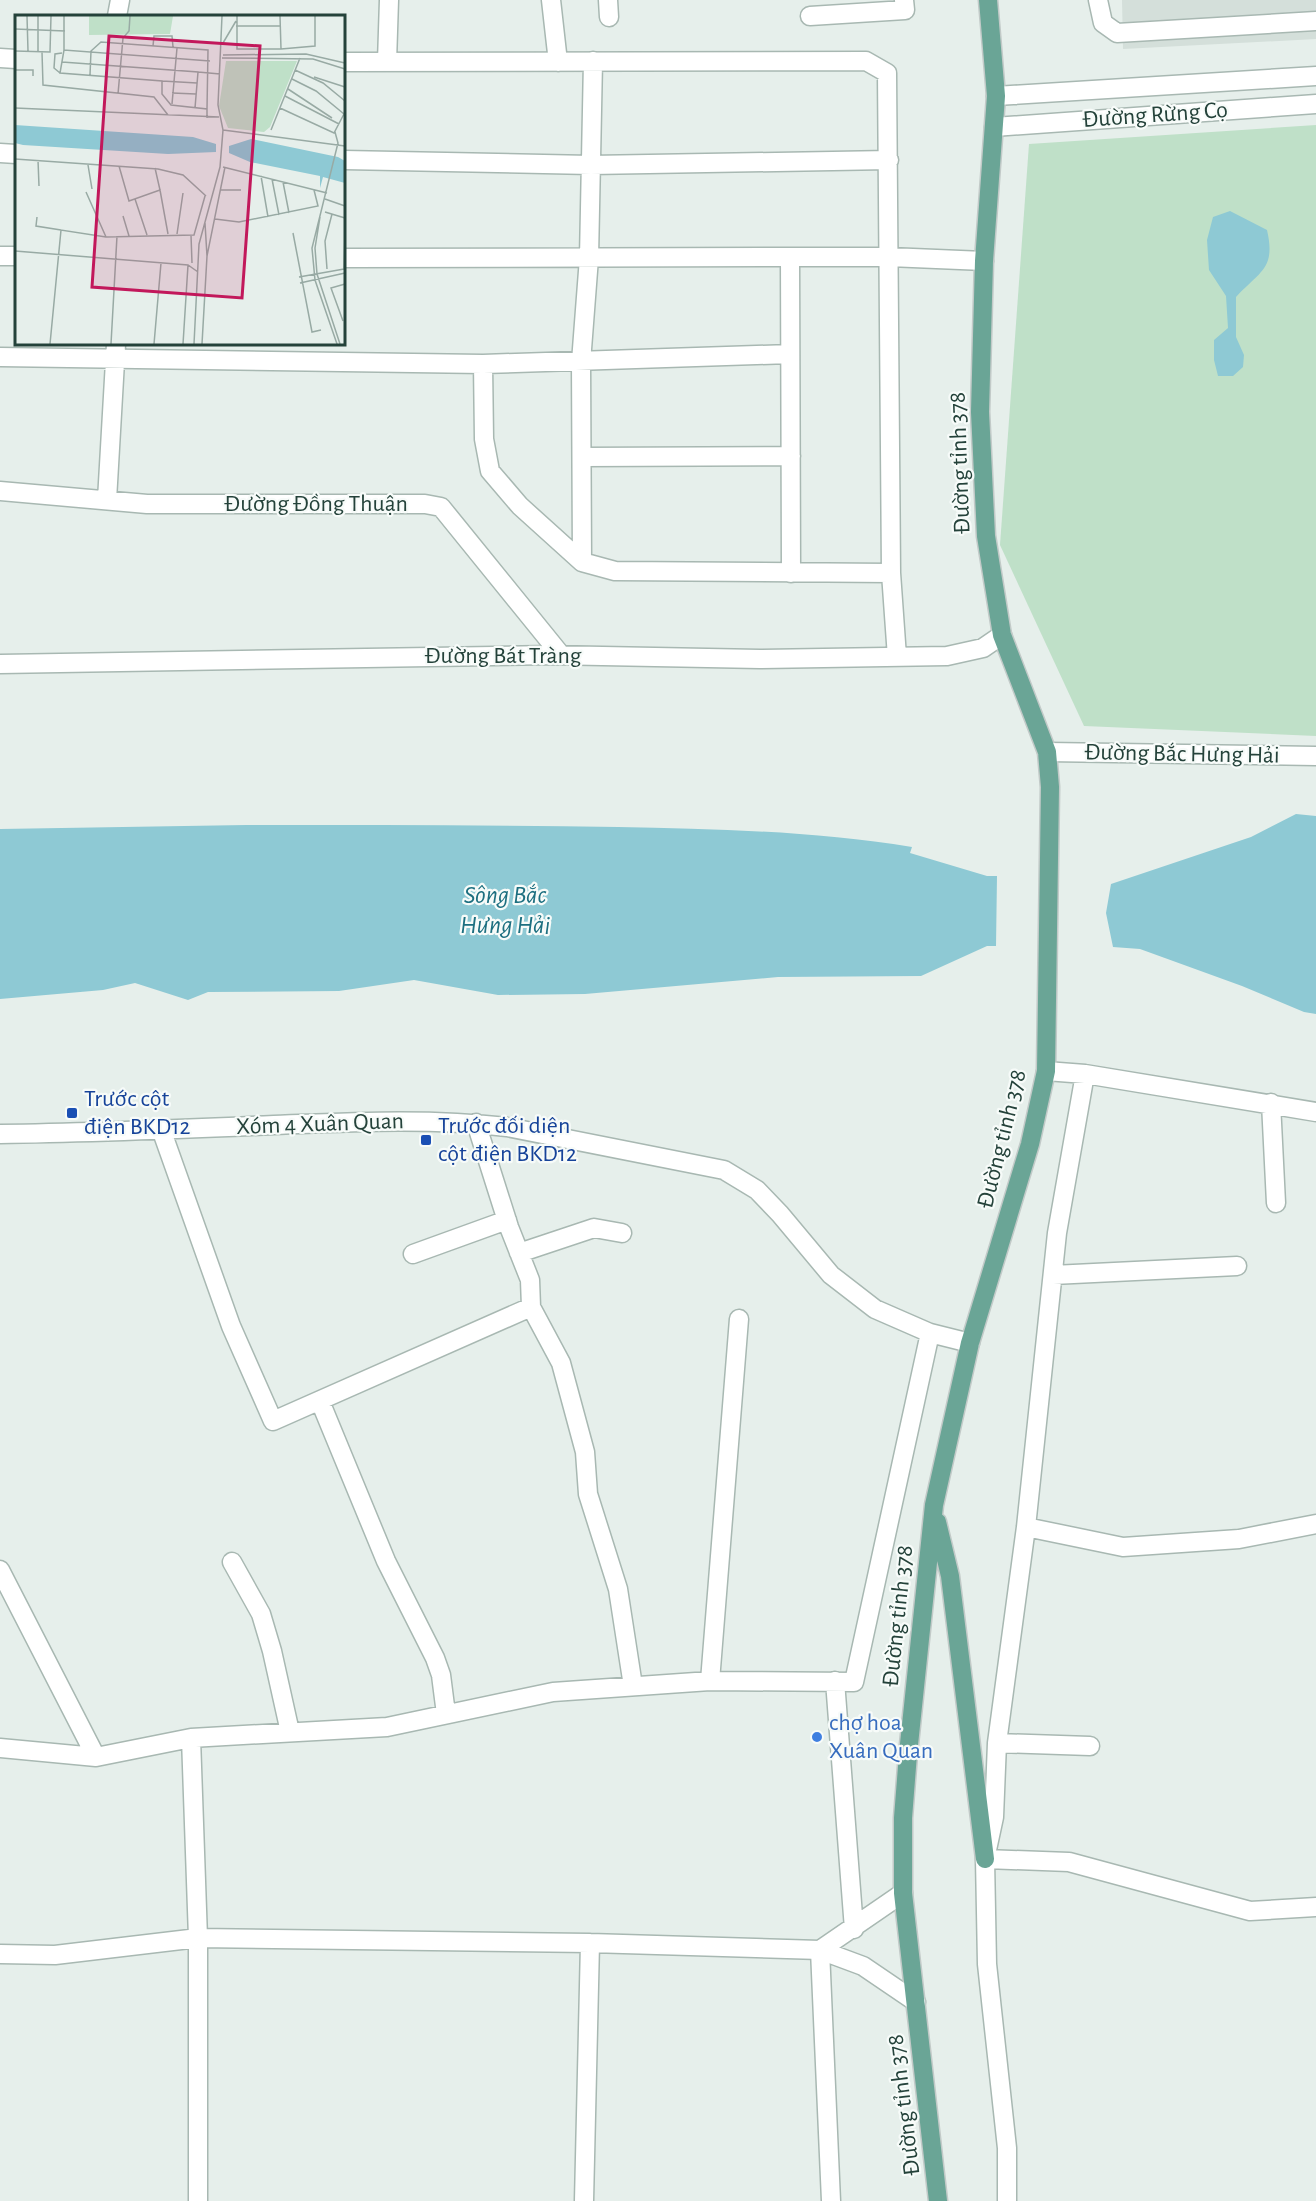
<svg xmlns="http://www.w3.org/2000/svg" width="1316" height="2201" font-family="'Alegreya Sans',sans-serif">
  <style>
    .built { fill: #d4dfda }
    .green { fill: #bfe0c8 }
    .water { fill: #8ec9d4 }
    .lines { fill: none; stroke-linecap: round; stroke-linejoin: round }
    .minor-casing { stroke: #a8b8b2; stroke-width: 21 }
    .major-casing { stroke: #c2cac8; stroke-width: 21 }
    .minor { stroke: #fff; stroke-width: 18 }
    .major { stroke: #6aa596; stroke-width: 18 }
    .transit-dot { fill: #1a4fb4; stroke: #f7fbf9; stroke-width: 2 }
    .shop-dot { fill: #3f7fe0; stroke: #f7fbf9; stroke-width: 2 }
    .labels { text-anchor: middle; dominant-baseline: central; stroke-width: 4.5; stroke-linejoin: round; paint-order: stroke }
    .street-label { font-size: 24px; fill: #24423a; stroke: #f7fbf9 }
    .transit-label { font-size: 24px; fill: #164399; stroke: #f7fbf9; text-anchor: start }
    .shop-label { font-size: 24px; fill: #366cbe; stroke: #f7fbf9; text-anchor: start }
    .water-label { font-size: 26px; font-style: italic; fill: #1c6f80; stroke: #f7fbf9 }
    .inset-road { fill: none; stroke: #98aaa4; stroke-width: 1.5 }
    .view { fill: #c2185b; fill-opacity: 0.15; stroke: #c2185b; stroke-width: 3 }
    .inset-edge { fill: none; stroke: #24423a; stroke-width: 3 }
  </style>
  <rect width="100%" height="100%" fill="#e6efeb"/>
  <path class="built" d="M 1122,0 L 1316,0 L 1316,39 L 1123,49 Z"/>
  <path class="green" d="M 1316,125 L 1316,736 L 1084,726 L 1000,545 L 1029,144 Z"/>
  <path class="water" d="M 1230,211 L 1267,230 C 1276,269 1260,271 1236,297 L 1236,337 L 1244,355 L 1243,367 L 1233,376 L 1218,376 L 1214,360 L 1214,340 L 1228,328 L 1226,296 L 1209,270 L 1207,240 L 1213,217 Z
    M 1296,814 L 1316,816 L 1316,1014 L 1304,1012 L 1242,986 L 1140,949 L 1113,947 L 1106,913 L 1111,884 L 1251,837 Z
    M 246,825 C 370,825 494,825 618,827 C 716,829 814,831 912,847 L 910,853 L 987,876 L 997,876 L 996,946 L 987,946 L 921,976 L 778,977 L 585,994 L 498,995 L 414,980 L 339,991 L 208,992 L 188,1000 L 135,983 L 103,990 L 0,999 L 0,829 Z"/>
  <g class="lines">
    <defs>
      <path id="minor" d="M 551,0 L 558,62
        M 608,0 L 609,17
        M 1098,0 L 1103,23 L 1117,33 L 1316,21
        M 117,16 L 120,0
        M 810,16 L 905,10 L 904,0
        M 0,58 L 16,59
        M 344,62 L 866,61 L 887,73 L 891,573
        M 387,62 L 389,0
        M 996,96 L 1316,76
        M 994,127 L 1316,104
        M 0,153 L 16,154
        M 344,160 L 591,165 L 889,160
        M 0,256 L 16,256
        M 790,257 L 889,257 L 984,261
        M 344,258 L 790,257 L 791,573
        M 0,357 L 483,364 L 484,439 L 490,471 L 520,506 L 582,562 L 615,571 L 891,573 L 897,657
        M 483,364 L 790,354
        M 582,457 L 791,456
        M 0,491 L 147,504 L 425,504 L 441,507 L 561,655
        M 107,500 L 116,344
        M 582,562 L 581,362 L 589,258 L 593,61
        M 0,664 L 550,655 L 760,659 L 947,656 L 983,648 L 1002,635
        M 1047,752 L 1316,756
        M 1046,1071 L 1085,1074 L 1316,1112
        M 1271,1103 L 1276,1203
        M 161,1129 L 231,1326 L 273,1421 L 531,1307 L 530,1280 L 509,1227 L 476,1123
        M 0,1134 C 91,1133 183,1129 274,1125 C 352,1122 430,1118 507,1127 L 724,1170 L 757,1190 L 780,1214 L 831,1275 L 875,1309 L 930,1333 L 970,1343
        M 519,1253 L 594,1228 L 622,1233
        M 413,1254 L 507,1220
        M 1053,1275 L 1237,1266
        M 531,1307 L 561,1363 L 585,1452 L 588,1494 L 618,1589 L 633,1686
        M 320,1401 L 386,1561 L 435,1658 L 441,1675 L 446,1714
        M 1026,1527 L 1123,1547 L 1239,1539 L 1316,1524
        M 232,1562 L 261,1614 L 272,1651 L 290,1732
        M 0,1570 L 96,1757
        M 710,1681 L 739,1319
        M 835,1681 L 854,1929
        M 191,1738 L 198,1938 L 198,2201
        M 997,1743 L 1090,1746
        M 0,1748 L 96,1757 L 191,1738 L 387,1727 L 553,1692 L 710,1681 L 854,1682 L 930,1333
        M 985,1859 L 1069,1862 L 1250,1911 L 1316,1907
        M 820,1950 L 831,2201
        M 820,1950 L 903,1893
        M 0,1954 L 55,1955 L 198,1938 L 590,1943 L 820,1950 L 863,1966 L 916,2002
        M 584,2201 L 590,1943
        M 1007,2201 L 1007,2148 L 987,1964 L 985,1859 L 994,1817 L 997,1743 L 1026,1527 L 1057,1233 L 1085,1074"/>
      <path id="major" d="M 937,1522 L 950,1576 L 985,1859
        M 938,2201 L 903,1893 L 903,1818 L 908,1754 L 934,1505 L 970,1343 L 1030,1144 L 1046,1071 L 1050,787 L 1047,752 L 1002,635 L 986,536 L 980,412 L 984,261 L 996,96 L 988,0"/>
    </defs>
    <use href="#minor" class="minor-casing"/>
    <use href="#major" class="major-casing"/>
    <use href="#minor" class="minor"/>
    <use href="#major" class="major"/>
  </g>
  <g class="transit-dot">
    <rect x="66" y="1107" width="12" height="12" rx="3"/>
    <rect x="420" y="1134" width="12" height="12" rx="3"/>
  </g>
  <circle class="shop-dot" cx="817" cy="1737" r="6"/>
  <g class="labels">
    <g class="street-label">
      <text transform="translate(1155 115) rotate(-4)">Đường Rừng Cọ</text>
      <text transform="translate(960 463) rotate(-92)">Đường tỉnh 378</text>
      <text x="316" y="504">Đường Đồng Thuận</text>
      <text x="503" y="656">Đường Bát Tràng</text>
      <text transform="translate(1182 754) rotate(1)">Đường Bắc Hưng Hải</text>
      <text transform="translate(320 1124) rotate(-2)">Xóm 4 Xuân Quan</text>
      <text transform="translate(1002 1139) rotate(-76)">Đường tỉnh 378</text>
      <text transform="translate(898 1616) rotate(-84)">Đường tỉnh 378</text>
      <text transform="translate(904 2105) rotate(-97)">Đường tỉnh 378</text>
    </g>
    <g class="transit-label">
      <text x="84" y="1099">Trước cột<tspan x="84" dy="28">điện BKD12</tspan></text>
      <text x="438" y="1126">Trước đối diện<tspan x="438" dy="28">cột điện BKD12</tspan></text>
    </g>
    <g class="shop-label">
      <text x="829" y="1723">chợ hoa<tspan x="829" dy="28">Xuân Quan</tspan></text>
    </g>
    <g class="water-label">
      <text x="505" y="895">Sông Bắc<tspan x="505" dy="30">Hưng Hải</tspan></text>
    </g>
  </g>
  <g transform="translate(15 15)">
    <rect width="330" height="330" fill="#e6efeb"/>
    <path d="M 74,1 L 158,1 L 155,19 L 74,20 ZM 211,46 L 282,46 L 255,112 L 249,117 L 213,113 L 204,91 Z" fill="#bfe0c8"/>
    <path d="M 0,110 L 178,122 L 201,129 L 201,137 L 153,139 L 8,130 L 0,128 ZM 236,124 L 323,142 L 330,146 L 330,168 L 308,162 L 305,173 L 305,161 L 235,147 L 214,138 L 214,131 Z" fill="#8ec9d4"/>
    <path class="inset-road" d="M 12,1 L 13,36M 23,1 L 23,37M 49,1 L 49,35M 222,1 L 222,34 L 266,34 L 300,31 L 300,1M 265,1 L 266,34M 221,11 L 265,11M 0,14 L 50,16M 208,28 L 221,6M 138,31 L 139,21 L 157,21 L 158,32M 0,36 L 35,37 L 36,1M 27,37 L 28,70 L 139,82 L 153,100M 208,40 L 291,39 L 330,48M 207,43 L 298,44 L 330,54M 47,47 L 183,57 L 180,93M 0,55 L 18,55 L 18,61M 280,55 L 308,68 L 330,86M 183,57 L 205,59M 45,58 L 39,53 L 40,39 L 47,38M 75,60 L 76,36 L 86,27 L 193,35 L 192,94M 299,62 L 330,72M 277,64 L 301,76 L 329,99M 147,66 L 182,68M 273,74 L 317,103M 157,78 L 181,79M 103,79 L 108,23 L 114,16 L 115,1M 270,81 L 324,109M 157,89 L 162,33M 0,93 L 204,102M 265,93 L 319,118 L 330,97M 192,103 L 192,94 L 156,90 L 147,79 L 147,66 L 45,58 L 49,35 L 195,46M 208,115 L 330,131M 256,115 L 285,43M 320,117 L 323,128 L 297,233 L 300,265 L 322,329M 0,144 L 143,154 L 168,160 L 191,181M 23,145 L 24,171M 73,150 L 77,174M 104,151 L 114,186 L 145,175 L 140,153M 208,152 L 312,178M 246,161 L 253,202M 257,164 L 264,200M 268,167 L 274,198M 145,175 L 153,219M 205,175 L 226,175M 71,177 L 91,222M 120,184 L 132,220M 310,184 L 330,191M 310,197 L 330,203M 108,201 L 114,221M 22,202 L 21,211 L 46,215M 305,202 L 300,233 L 302,259 L 325,329M 200,204 L 224,207 L 303,191 L 299,175M 190,208 L 192,241M 278,218 L 297,317 L 306,315M 162,219 L 168,178M 176,220 L 177,248M 0,236 L 173,250 L 183,257M 312,254 L 310,226 L 317,199M 329,255 L 330,218M 284,262 L 329,254M 285,268 L 330,258M 328,306 L 316,273 L 330,269M 35,329 L 46,215 L 91,222 L 179,220 L 190,181M 96,329 L 102,221M 139,329 L 146,248M 168,329 L 173,250M 179,329 L 184,229 L 205,152 L 208,115 L 203,90 L 207,1M 187,329 L 192,241 L 210,152"/>
    <path class="view" d="M 94,21 L 245,31 L 227,283 L 77,272 Z"/>
    <rect width="330" height="330" class="inset-edge"/>
  </g>
</svg>
